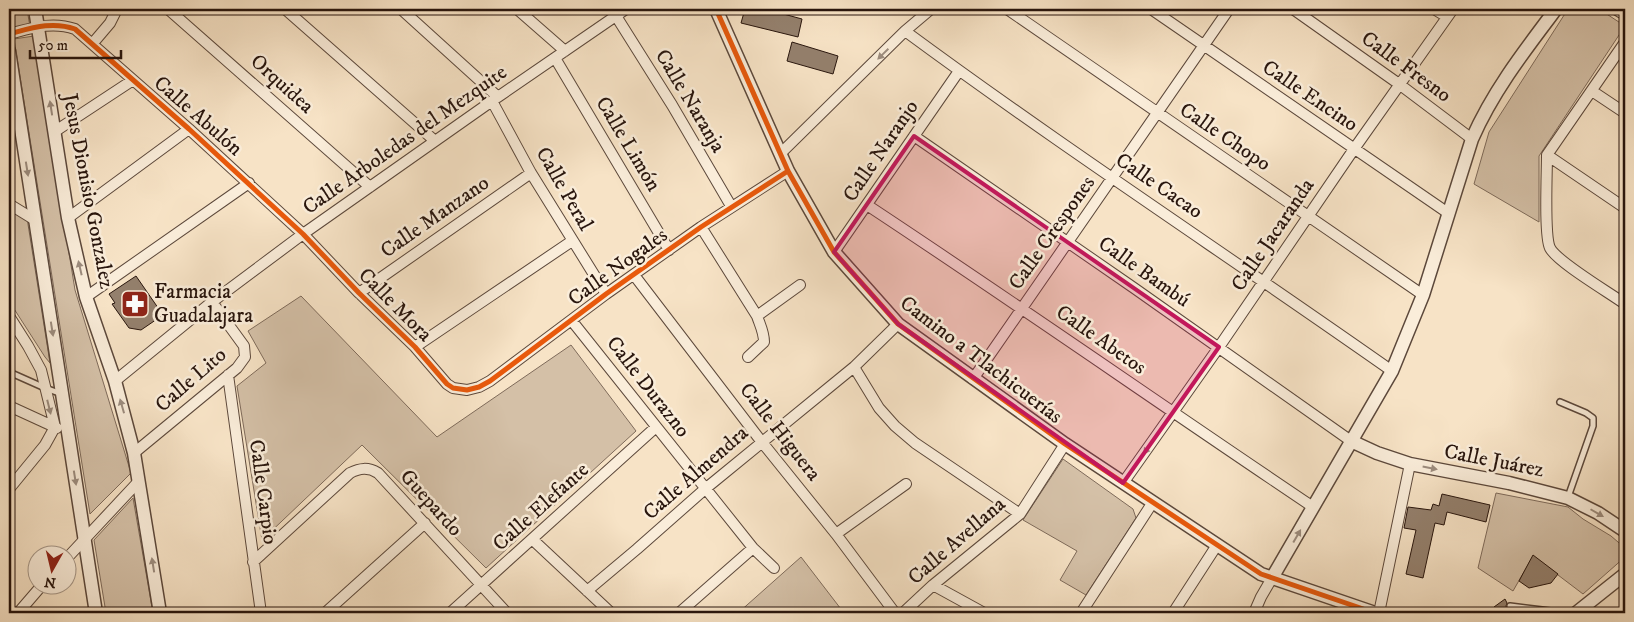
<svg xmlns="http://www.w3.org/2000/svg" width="1634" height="622" font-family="'IM FELL DW Pica',serif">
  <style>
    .green { fill: #d4c0a7; stroke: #7e6a5a }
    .building { fill: #94806d; stroke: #28150d }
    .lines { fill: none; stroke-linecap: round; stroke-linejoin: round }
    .service-casing { stroke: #5c483b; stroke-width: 8 }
    .minor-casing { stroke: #5c483b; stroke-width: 12 }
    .tertiary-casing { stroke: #5c483b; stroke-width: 15 }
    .service { stroke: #faedda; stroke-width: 5 }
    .minor { stroke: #faedda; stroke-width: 10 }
    .tertiary { stroke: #faedda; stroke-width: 12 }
    .cycleway-casing { stroke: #faedda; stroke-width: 8 }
    .cycleway { stroke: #e8590c; stroke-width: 5 }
    .oneway { fill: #9c8c7e }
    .marked { fill: #c2185b; fill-opacity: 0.2; stroke: #c2185b; stroke-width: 4; stroke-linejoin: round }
    .labels { text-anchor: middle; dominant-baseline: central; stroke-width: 5; stroke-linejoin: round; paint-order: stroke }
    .street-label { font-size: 21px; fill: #28150d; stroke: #faedda }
    .poi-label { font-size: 21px; fill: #28150d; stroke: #faedda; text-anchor: start }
  </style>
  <rect width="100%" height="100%" fill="#f7e3c6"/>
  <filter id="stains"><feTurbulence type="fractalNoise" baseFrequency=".004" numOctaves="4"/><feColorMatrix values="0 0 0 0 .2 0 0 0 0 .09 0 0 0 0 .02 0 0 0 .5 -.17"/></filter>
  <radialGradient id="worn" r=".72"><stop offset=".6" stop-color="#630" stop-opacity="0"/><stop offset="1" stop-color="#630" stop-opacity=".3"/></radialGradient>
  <path class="green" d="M 10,9 L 27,9 L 30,27 L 13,31 Z
    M 1568,9 L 1599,9 L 1625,26 L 1539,156 L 1539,222 L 1474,184 L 1489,132 Z
    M 34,36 L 75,290 L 131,473 L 90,514 L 14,39 Z
    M 9,207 L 27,218 L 50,363 L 45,357 L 9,301 Z
    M 301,296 L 437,437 L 571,345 L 636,431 L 486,568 L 362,445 L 262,540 L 237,386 L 266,363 L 248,331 Z
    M 1063,459 L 1133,509 L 1136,518 L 1086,595 L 1060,580 L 1077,551 L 1023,520 Z
    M 1496,493 L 1568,507 L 1583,519 L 1611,536 L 1625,548 L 1625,557 L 1583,594 L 1533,556 L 1513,591 L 1478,568 Z
    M 133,498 L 153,613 L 106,613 L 94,540 Z
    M 801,557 L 844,613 L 738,613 Z"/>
  <path class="building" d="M 745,9 L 765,9 L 802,19 L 798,37 L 741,23 Z
    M 792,42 L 838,56 L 833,74 L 787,61 Z
    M 136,276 L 163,315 L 141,330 L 129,328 L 112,304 L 115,303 L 109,294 Z
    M 1442,494 L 1490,505 L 1486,522 L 1447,512 L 1444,525 L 1435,523 L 1423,578 L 1406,574 L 1416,530 L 1404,528 L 1408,507 L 1431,510 L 1433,504 L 1439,506 Z
    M 1533,555 L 1558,574 L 1551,583 L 1529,588 L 1519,581 Z
    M 1505,599 L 1507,603 L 1506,606 L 1507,609 L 1514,611 L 1516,613 L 1503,613 L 1502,609 L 1496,609 L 1494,607 Z"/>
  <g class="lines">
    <defs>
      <path id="service" d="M 9,372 L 45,388 L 62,394
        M 1560,402 L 1586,413 L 1593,418 L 1593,426 L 1568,497
        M 1510,606 L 1567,613
        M 1497,613 L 1499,612"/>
      <path id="minor" d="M 168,9 L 370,187
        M 285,9 L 435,141
        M 401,9 L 498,97
        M 517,9 L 565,51
        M 1007,9 L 1423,295
        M 1151,9 L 1448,213
        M 1293,9 L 1399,84 L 1472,139
        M 1434,9 L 1447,17
        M 1615,9 L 1625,15
        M 616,16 L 672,105 L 731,206
        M 905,31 C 1065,149 1230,257 1392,371
        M 9,34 C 32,28 52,21 75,29 L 189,129 L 303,234 L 359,293 L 415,347 L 447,384 L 453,388 L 467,390 L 479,387 L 490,381 L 606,294 L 701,227 L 788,171
        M 93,43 L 110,23 L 117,9
        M 555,58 L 669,250
        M 1592,91 L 1625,113
        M 492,101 L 531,173 L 606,294
        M 54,132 L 133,80
        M 914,136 L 1134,288 L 1351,441
        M 780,154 L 905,31 L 931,9
        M 1547,155 C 1547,173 1544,236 1550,248 C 1557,262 1610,293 1625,304
        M 1547,155 L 1625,42
        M 1547,155 L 1625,208
        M 9,204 L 35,220
        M 867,205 C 1017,304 1164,407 1313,507
        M 68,218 L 189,129
        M 701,227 L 757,316 C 760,325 764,332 764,342 L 748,357
        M 834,252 L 959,71
        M 634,275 L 761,441 L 836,534 L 895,613
        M 359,293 L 531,173
        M 86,297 L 249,183
        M 9,316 L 28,346 L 41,370 L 55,427 L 45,445 L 9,489
        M 757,316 L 800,285
        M 572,321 L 753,548 L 774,568
        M 415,347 L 572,241
        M 854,367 L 879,408 L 895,426 L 915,443 L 1020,514
        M 228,375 L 261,613
        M 973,379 L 1229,9
        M 115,381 L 212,302 L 303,234 L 492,101 L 626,9
        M 9,406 L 57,428
        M 134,453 L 237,368 L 245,357 L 244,346 L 212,302
        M 1123,483 L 1219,347 L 1354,149 L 1453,9
        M 836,534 L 906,484
        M 533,540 L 611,613
        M 68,557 L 139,481
        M 253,562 L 350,473 C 360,468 368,467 378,473 L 507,613
        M 933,585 L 984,613
        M 587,591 L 637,549 L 705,489 L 854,367 L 898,324
        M 18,613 L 43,584
        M 325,613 L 425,523
        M 450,613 L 656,427
        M 679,613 L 753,548
        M 903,613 L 933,585 L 1020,514 L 1065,444
        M 1081,613 L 1153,502
        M 1173,613 L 1217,545
        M 1254,613 L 1261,597 L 1272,578
        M 1379,613 L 1410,464"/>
      <path id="tertiary" d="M 35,9 L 68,218 L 86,297 L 115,381 L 134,453 L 160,613
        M 716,9 L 788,171 L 834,252 L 898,324 L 1065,444 L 1261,574 L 1375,613
        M 9,51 L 96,613
        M 1351,441 L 1377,453 L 1410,464 L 1509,483 L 1568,498 L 1598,513 L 1625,531
        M 1272,578 L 1392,371 L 1423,295 L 1472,139 C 1493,91 1525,50 1556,9
        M 1576,613 L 1625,574"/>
    </defs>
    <use href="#service" class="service-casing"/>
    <use href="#minor" class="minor-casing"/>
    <use href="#tertiary" class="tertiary-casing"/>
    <use href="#service" class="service"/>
    <use href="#minor" class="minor"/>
    <use href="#tertiary" class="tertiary"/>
    <defs>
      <path id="cycleway" d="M 716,9 L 788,171 L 834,252 L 898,324 L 1065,444 L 1261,574 L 1375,613
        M 9,34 C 32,28 52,21 75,29 L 189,129 L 303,234 L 359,293 L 415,347 L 447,384 L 453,388 L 467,390 L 479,387 L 490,381 L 606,294 L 701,227 L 788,171"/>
    </defs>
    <use href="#cycleway" class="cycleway-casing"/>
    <use href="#cycleway" class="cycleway"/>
  </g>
  <defs><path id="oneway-solid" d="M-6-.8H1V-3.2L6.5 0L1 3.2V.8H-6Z" transform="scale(1.25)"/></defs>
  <g class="oneway">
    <use href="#oneway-solid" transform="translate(883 54) rotate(136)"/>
    <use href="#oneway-solid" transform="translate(51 108) rotate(-99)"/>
    <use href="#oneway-solid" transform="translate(27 169) rotate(81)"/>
    <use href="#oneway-solid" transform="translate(80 268) rotate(-103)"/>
    <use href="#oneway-solid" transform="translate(52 329) rotate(81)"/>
    <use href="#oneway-solid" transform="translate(122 406) rotate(-106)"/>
    <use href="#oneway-solid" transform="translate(49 407) rotate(76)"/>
    <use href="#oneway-solid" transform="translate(1148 448) rotate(126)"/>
    <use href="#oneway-solid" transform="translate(1430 468) rotate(11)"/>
    <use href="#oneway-solid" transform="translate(75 478) rotate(81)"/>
    <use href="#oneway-solid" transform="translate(1597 513) rotate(30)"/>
    <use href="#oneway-solid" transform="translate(1297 536) rotate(-60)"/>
    <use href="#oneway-solid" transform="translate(153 565) rotate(-99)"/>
  </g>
  <path class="marked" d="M 914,136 L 1219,347 L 1123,483 L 898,324 L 834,252 Z"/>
  <defs>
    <symbol id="pharmacy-square" viewBox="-11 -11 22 22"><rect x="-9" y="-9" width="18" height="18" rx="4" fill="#8f2418" stroke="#faedda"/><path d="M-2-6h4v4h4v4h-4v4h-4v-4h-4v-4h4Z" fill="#fff"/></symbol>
  </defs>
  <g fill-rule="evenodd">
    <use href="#pharmacy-square" x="119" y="288" width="32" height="32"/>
  </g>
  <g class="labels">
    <g class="street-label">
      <text transform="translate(1406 67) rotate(36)">Calle Fresno</text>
      <text transform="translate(282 84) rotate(42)">Orquidea</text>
      <text transform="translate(1310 96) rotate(34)">Calle Encino</text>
      <text transform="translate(690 101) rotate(59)">Calle Naranja</text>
      <text transform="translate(198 116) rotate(41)">Calle Abulón</text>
      <text transform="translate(1225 137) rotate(34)">Calle Chopo</text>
      <text transform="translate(405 140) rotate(-35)">Calle Arboledas del Mezquite</text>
      <text transform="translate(628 144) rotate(59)">Calle Limón</text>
      <text transform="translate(881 151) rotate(-56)">Calle Naranjo</text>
      <text transform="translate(1159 186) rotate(34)">Calle Cacao</text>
      <text transform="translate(564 189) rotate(60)">Calle Peral</text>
      <text transform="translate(88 191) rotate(79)">Jesus Dionisio Gonzalez</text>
      <text transform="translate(435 217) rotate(-35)">Calle Manzano</text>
      <text transform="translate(1052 233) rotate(-55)">Calle Crespones</text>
      <text transform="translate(1273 235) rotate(-56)">Calle Jacaranda</text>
      <text transform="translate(618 267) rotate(-36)">Calle Nogales</text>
      <text transform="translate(1144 272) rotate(35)">Calle Bambú</text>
      <text transform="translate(395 305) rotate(45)">Calle Mora</text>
      <text transform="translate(1101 340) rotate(35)">Calle Abetos</text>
      <text transform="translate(981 360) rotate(37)">Camino a Tlachicuerías</text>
      <text transform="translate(191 380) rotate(-41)">Calle Lito</text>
      <text transform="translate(648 387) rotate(52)">Calle Durazno</text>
      <text transform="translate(780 432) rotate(52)">Calle Higuera</text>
      <text transform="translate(1494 461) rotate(11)">Calle Juárez</text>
      <text transform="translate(696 473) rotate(-41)">Calle Almendra</text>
      <text transform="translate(263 492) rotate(82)">Calle Carpio</text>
      <text transform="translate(431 503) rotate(48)">Guepardo</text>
      <text transform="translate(541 507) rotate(-42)">Calle Elefante</text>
      <text transform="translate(957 541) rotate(-41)">Calle Avellana</text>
    </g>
    <g class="poi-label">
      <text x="154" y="292">Farmacia<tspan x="154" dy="24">Guadalajara</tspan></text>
    </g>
  </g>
  <rect width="1634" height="622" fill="none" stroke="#f7e3c6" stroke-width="30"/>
  <rect x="10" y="10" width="1614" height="602" fill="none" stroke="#28150d" stroke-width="2.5"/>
  <rect x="15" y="15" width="1604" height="592" fill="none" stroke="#28150d"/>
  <g transform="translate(52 570) rotate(188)"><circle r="24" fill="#faedda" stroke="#a69788"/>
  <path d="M0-4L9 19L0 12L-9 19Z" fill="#8f2418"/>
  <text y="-8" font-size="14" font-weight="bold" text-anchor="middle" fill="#28150d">N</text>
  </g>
  <path d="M30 50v8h91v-8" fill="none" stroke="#28150d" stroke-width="2.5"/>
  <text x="38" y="50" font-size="15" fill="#28150d" stroke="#faedda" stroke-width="4" paint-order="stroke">50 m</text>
  <rect width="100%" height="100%" filter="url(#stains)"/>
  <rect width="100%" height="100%" fill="url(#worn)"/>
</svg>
